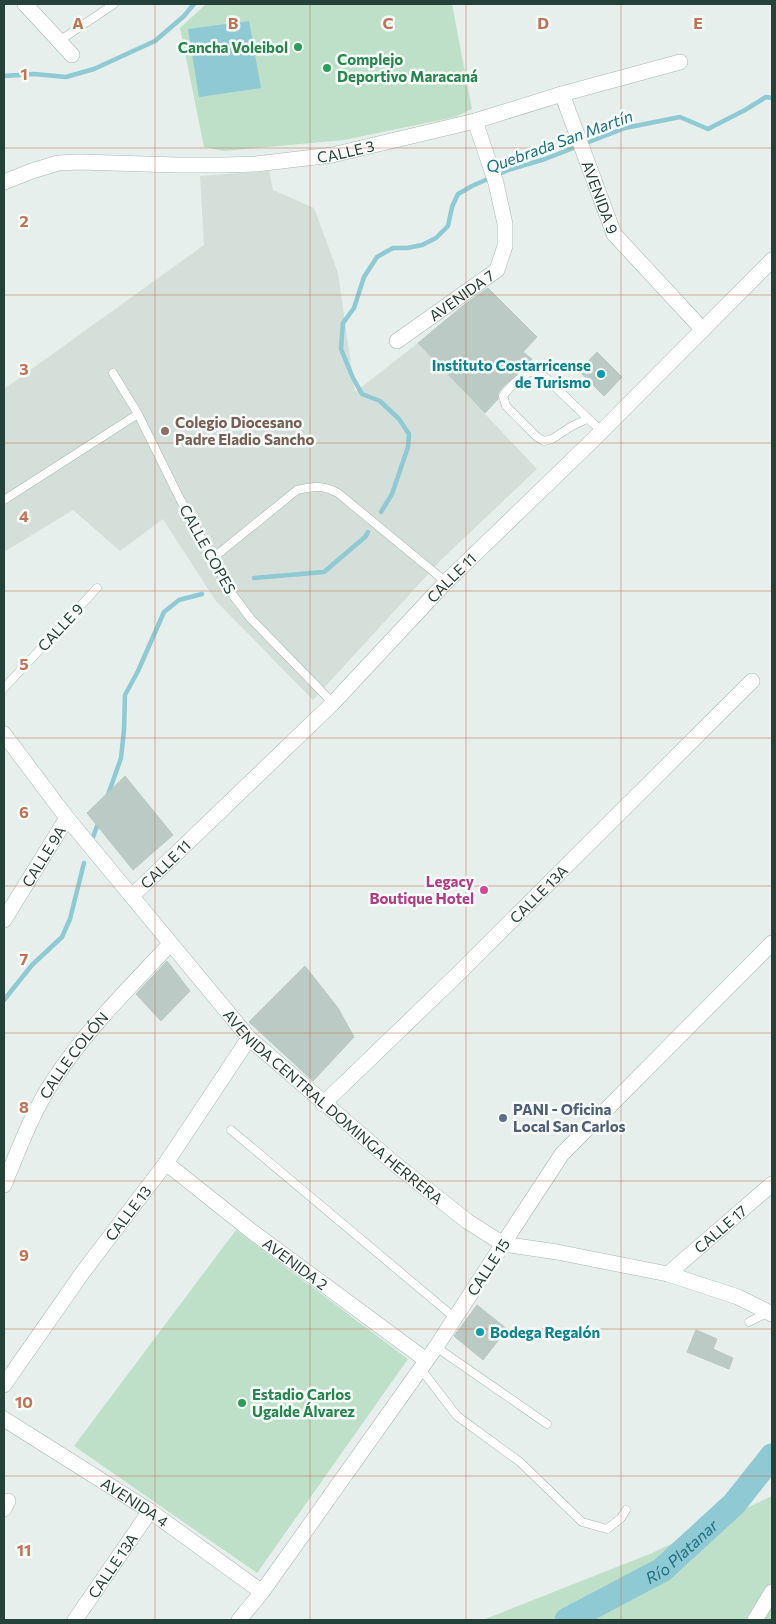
<svg xmlns="http://www.w3.org/2000/svg" width="776" height="1624" font-family="Commissioner,sans-serif">
  <style>
    .built { fill: #d4dfda }
    .green { fill: #bfe0c8 }
    .water { fill: #8ec9d4 }
    .lines { fill: none; stroke-linecap: round; stroke-linejoin: round }
    .stream { stroke: #8ec9d4; stroke-width: 4.5 }
    .river { stroke: #8ec9d4; stroke-width: 25 }
    .building { fill: #bbcac4; stroke: #b8c9c2 }
    .service-casing { stroke: #a8b8b2; stroke-width: 9 }
    .minor-casing { stroke: #a8b8b2; stroke-width: 16 }
    .tertiary-casing { stroke: #a8b8b2; stroke-width: 16 }
    .secondary-casing { stroke: #a4bbb3; stroke-width: 16 }
    .service { stroke: #fff; stroke-width: 8 }
    .minor { stroke: #fff; stroke-width: 15 }
    .tertiary { stroke: #fff; stroke-width: 15 }
    .secondary { stroke: #fff; stroke-width: 15 }
    .grid { fill: none; stroke: #c07456; stroke-width: 1; stroke-opacity: 0.55 }
    .leisure-dot { fill: #2e9e5b; stroke: #f7fbf9; stroke-width: 2 }
    .culture-dot { fill: #0f9aa8; stroke: #f7fbf9; stroke-width: 2 }
    .education-dot { fill: #8d6e63; stroke: #f7fbf9; stroke-width: 2 }
    .hotel-dot { fill: #d1479c; stroke: #f7fbf9; stroke-width: 2 }
    .service-dot { fill: #5c6f8a; stroke: #f7fbf9; stroke-width: 2 }
    .labels { text-anchor: middle; dominant-baseline: central; stroke-width: 5; stroke-linejoin: round; paint-order: stroke }
    .leisure-label { font-size: 15px; font-weight: bold; fill: #27864d; stroke: #f7fbf9; text-anchor: start }
    .street-label { font-size: 15px; fill: #24423a; stroke: #f7fbf9 }
    .culture-label { font-size: 15px; font-weight: bold; fill: #0d838f; stroke: #f7fbf9; text-anchor: end }
    .education-label { font-size: 15px; font-weight: bold; fill: #785e54; stroke: #f7fbf9; text-anchor: start }
    .hotel-label { font-size: 15px; font-weight: bold; fill: #b23c85; stroke: #f7fbf9; text-anchor: end }
    .service-label { font-size: 15px; font-weight: bold; fill: #4e5e75; stroke: #f7fbf9; text-anchor: start }
    .water-label { font-size: 16px; font-style: italic; fill: #1c6f80; stroke: #f7fbf9 }
    .grid-label { font-size: 16px; text-anchor: middle; font-weight: bold; fill: #c07456; stroke: #f7fbf9; stroke-width: 5; stroke-linejoin: round; paint-order: stroke }
  </style>
  <rect width="100%" height="100%" fill="#e6efeb"/>
  <path class="built" d="M 269,171 L 273,190 L 314,208 L 338,273 L 355,392 L 418,343 L 537,469 L 441,560 L 313,700 L 215,600 L 163,519 L 120,551 L 73,510 L 4,552 L 4,389 L 204,245 L 200,176 Z"/>
  <path class="green" d="M 206,4 L 452,4 L 472,109 L 455,117 L 344,140 L 224,151 L 204,147 L 180,28 Z
    M 236,1230 L 408,1359 L 257,1573 L 74,1446 Z
    M 772,1496 L 772,1620 L 483,1620 L 652,1553 Z"/>
  <path class="water" d="M 249,21 L 261,88 L 199,97 L 188,29 Z"/>
  <g class="lines">
    <path class="stream" d="M 4,76 L 34,74 L 66,77 L 94,69 L 155,41 L 184,16 L 194,4
      M 381,512 L 392,494 L 408,447 L 409,434 L 399,419 L 380,401 L 362,394 L 353,378 L 341,349 L 343,323 L 354,308 L 364,277 L 377,257 L 393,248 L 407,248 L 422,245 L 436,238 L 448,226 L 452,207 L 458,194 L 472,186 L 508,170 L 545,159 L 625,128 L 680,117 L 708,129 L 745,110 L 766,97 L 772,98
      M 254,578 L 324,572 L 365,537 L 368,532
      M 108,795 L 121,758 L 124,730 L 125,695 L 138,671 L 164,612 L 179,600 L 202,594
      M 93,837 L 99,821
      M 4,1000 L 32,965 L 62,937 L 70,919 L 84,863"/>
    <path class="river" id="s1" d="M 567,1620 L 662,1570 L 734,1504 L 772,1456"/>
  </g>
  <path class="building" d="M 488,288 L 537,337 L 523,352 L 532,359 L 524,369 L 504,386 L 498,393 L 498,399 L 485,413 L 418,343 L 465,304 Z
    M 597,352 L 622,377 L 604,396 L 579,371 Z
    M 125,776 L 173,835 L 133,870 L 87,813 Z
    M 167,961 L 190,991 L 161,1021 L 136,994 Z
    M 305,966 L 338,1008 L 354,1037 L 313,1081 L 249,1022 Z
    M 477,1305 L 507,1329 L 483,1360 L 454,1336 Z
    M 696,1330 L 717,1339 L 713,1349 L 733,1358 L 729,1369 L 687,1352 Z"/>
  <g class="lines">
    <defs>
      <path id="service" d="M 59,41 L 114,4
        M 113,373 L 138,414 L 179,497 L 232,594 L 251,619 L 333,703
        M 587,419 L 572,426 L 552,439 L 544,441 L 537,437 L 506,406 L 503,396 C 507,390 524,372 531,372 C 536,371 541,375 546,378 L 602,432
        M 4,500 L 138,414
        M 213,558 L 297,490 C 314,486 323,485 338,493 L 446,582
        M 4,688 L 97,588
        M 231,1130 L 455,1318
        M 749,1322 L 768,1312
        M 436,1347 L 547,1424
        M 420,1368 L 457,1416 L 520,1462 L 582,1522 L 607,1529 L 621,1518 L 626,1510"/>
      <g id="minor">
        <path d="M 25,4 L 72,55"/>
        <path id="s2" d="M 562,94 L 614,234 L 703,330"/>
        <path id="s3" d="M 4,182 L 32,171 L 58,163 L 80,162 L 177,165 L 225,165 L 256,164 L 332,155 L 475,121 L 562,94 L 680,62"/>
        <path id="s4" d="M 397,341 L 497,270 L 505,246 L 505,224 L 496,183 L 475,121"/>
        <path id="s5" d="M 4,920 L 67,818"/>
        <path id="s6" d="M 323,1104 L 460,972 L 752,681"/>
        <path id="s7" d="M 166,1163 L 250,1230 L 426,1360"/>
        <path id="s8" d="M 4,1185 C 19,1149 33,1110 55,1078 C 87,1029 130,987 170,944"/>
        <path d="M 503,1244 L 562,1154 L 772,943"/>
        <path id="s9" d="M 668,1274 L 772,1184"/>
        <path id="s10" d="M 4,1385 L 83,1272 L 166,1163 L 249,1038"/>
        <path d="M 4,1509 L 8,1501"/>
        <path id="s11" d="M 75,1620 L 150,1511"/>
        <path d="M 239,1620 L 262,1592"/>
        <path d="M 755,1620 L 772,1592"/>
      </g>
      <g id="tertiary">
        <path id="s12" d="M 132,896 L 333,703 L 446,582 L 594,439 L 772,260"/>
        <path id="s13" d="M 4,1419 L 150,1511 L 262,1592 L 436,1347 L 503,1244"/>
      </g>
      <g id="secondary">
        <path id="s14" d="M 4,734 L 67,818 L 249,1038 L 395,1164 L 467,1221 L 503,1244 L 557,1252 L 668,1274 L 738,1297 L 772,1314"/>
      </g>
    </defs>
    <use href="#service" class="service-casing"/>
    <use href="#minor" class="minor-casing"/>
    <use href="#tertiary" class="tertiary-casing"/>
    <use href="#secondary" class="secondary-casing"/>
    <use href="#service" class="service"/>
    <use href="#minor" class="minor"/>
    <use href="#tertiary" class="tertiary"/>
    <use href="#secondary" class="secondary"/>
  </g>
  <path class="grid" d="M 155,4 L 155,1620M 310,4 L 310,1620M 466,4 L 466,1620M 621,4 L 621,1620M 4,148 L 772,148M 4,295 L 772,295M 4,443 L 772,443M 4,591 L 772,591M 4,738 L 772,738M 4,886 L 772,886M 4,1033 L 772,1033M 4,1181 L 772,1181M 4,1329 L 772,1329M 4,1476 L 772,1476"/>
  <g class="leisure-dot">
    <circle cx="298" cy="47" r="5"/>
    <circle cx="327" cy="68" r="5"/>
    <circle cx="242" cy="1403" r="5"/>
  </g>
  <g class="culture-dot">
    <circle cx="601" cy="374" r="5"/>
    <circle cx="480" cy="1332" r="5"/>
  </g>
  <circle class="education-dot" cx="165" cy="431" r="5"/>
  <circle class="hotel-dot" cx="484" cy="890" r="5"/>
  <circle class="service-dot" cx="503" cy="1118" r="5"/>
  <g class="labels">
    <g class="leisure-label">
      <text x="288" y="47" text-anchor="end">Cancha Voleibol</text>
      <text x="337" y="59">Complejo<tspan x="337" dy="17">Deportivo Maracaná</tspan></text>
      <text x="252" y="1394">Estadio Carlos<tspan x="252" dy="17">Ugalde Álvarez</tspan></text>
    </g>
    <g class="street-label">
      <text stroke="none"><textPath href="#s3" startOffset="346">CALLE 3</textPath></text>
      <text stroke="none"><textPath href="#s2" startOffset="110">AVENIDA 9</textPath></text>
      <text stroke="none"><textPath href="#s4" startOffset="79">AVENIDA 7</textPath></text>
      <text transform="translate(208 549) rotate(61)">CALLE COPES</text>
      <text stroke="none"><textPath href="#s12" startOffset="451">CALLE 11</textPath></text>
      <text transform="translate(60 627) rotate(-47)">CALLE 9</text>
      <text stroke="none"><textPath href="#s5" startOffset="75">CALLE 9A</textPath></text>
      <text stroke="none"><textPath href="#s12" startOffset="46">CALLE 11</textPath></text>
      <text stroke="none"><textPath href="#s6" startOffset="301">CALLE 13A</textPath></text>
      <text stroke="none"><textPath href="#s8" startOffset="148">CALLE COLÓN</textPath></text>
      <text stroke="none"><textPath href="#s14" startOffset="499">AVENIDA CENTRAL DOMINGA HERRERA</textPath></text>
      <text stroke="none"><textPath href="#s10" startOffset="212">CALLE 13</textPath></text>
      <text stroke="none"><textPath href="#s9" startOffset="69">CALLE 17</textPath></text>
      <text stroke="none"><textPath href="#s7" startOffset="164">AVENIDA 2</textPath></text>
      <text transform="translate(488 1267) rotate(-57)">CALLE 15</text>
      <text stroke="none"><textPath href="#s13" startOffset="155">AVENIDA 4</textPath></text>
      <text stroke="none"><textPath href="#s11" startOffset="66">CALLE 13A</textPath></text>
    </g>
    <g class="culture-label">
      <text x="591" y="365">Instituto Costarricense<tspan x="591" dy="17">de Turismo</tspan></text>
      <text x="490" y="1332" text-anchor="start">Bodega Regalón</text>
    </g>
    <g class="education-label">
      <text x="175" y="422">Colegio Diocesano<tspan x="175" dy="17">Padre Eladio Sancho</tspan></text>
    </g>
    <g class="hotel-label">
      <text x="474" y="881">Legacy<tspan x="474" dy="17">Boutique Hotel</tspan></text>
    </g>
    <g class="service-label">
      <text x="513" y="1109">PANI - Oficina<tspan x="513" dy="17">Local San Carlos</tspan></text>
    </g>
    <g class="water-label">
      <text transform="translate(559 141) rotate(-20)">Quebrada San Martín</text>
      <text stroke="none"><textPath href="#s1" startOffset="134">Río Platanar</textPath></text>
    </g>
  </g>
  <g class="grid-label">
    <text x="78" y="29">A</text>
    <text x="233" y="29">B</text>
    <text x="388" y="29">C</text>
    <text x="543" y="29">D</text>
    <text x="698" y="29">E</text>
    <text x="24" y="80">1</text>
    <text x="24" y="227">2</text>
    <text x="24" y="375">3</text>
    <text x="24" y="522">4</text>
    <text x="24" y="670">5</text>
    <text x="24" y="818">6</text>
    <text x="24" y="965">7</text>
    <text x="24" y="1113">8</text>
    <text x="24" y="1261">9</text>
    <text x="24" y="1408">10</text>
    <text x="24" y="1556">11</text>
  </g>
  <rect width="776" height="1624" fill="none" stroke="#24423a" stroke-width="10"/>
</svg>
